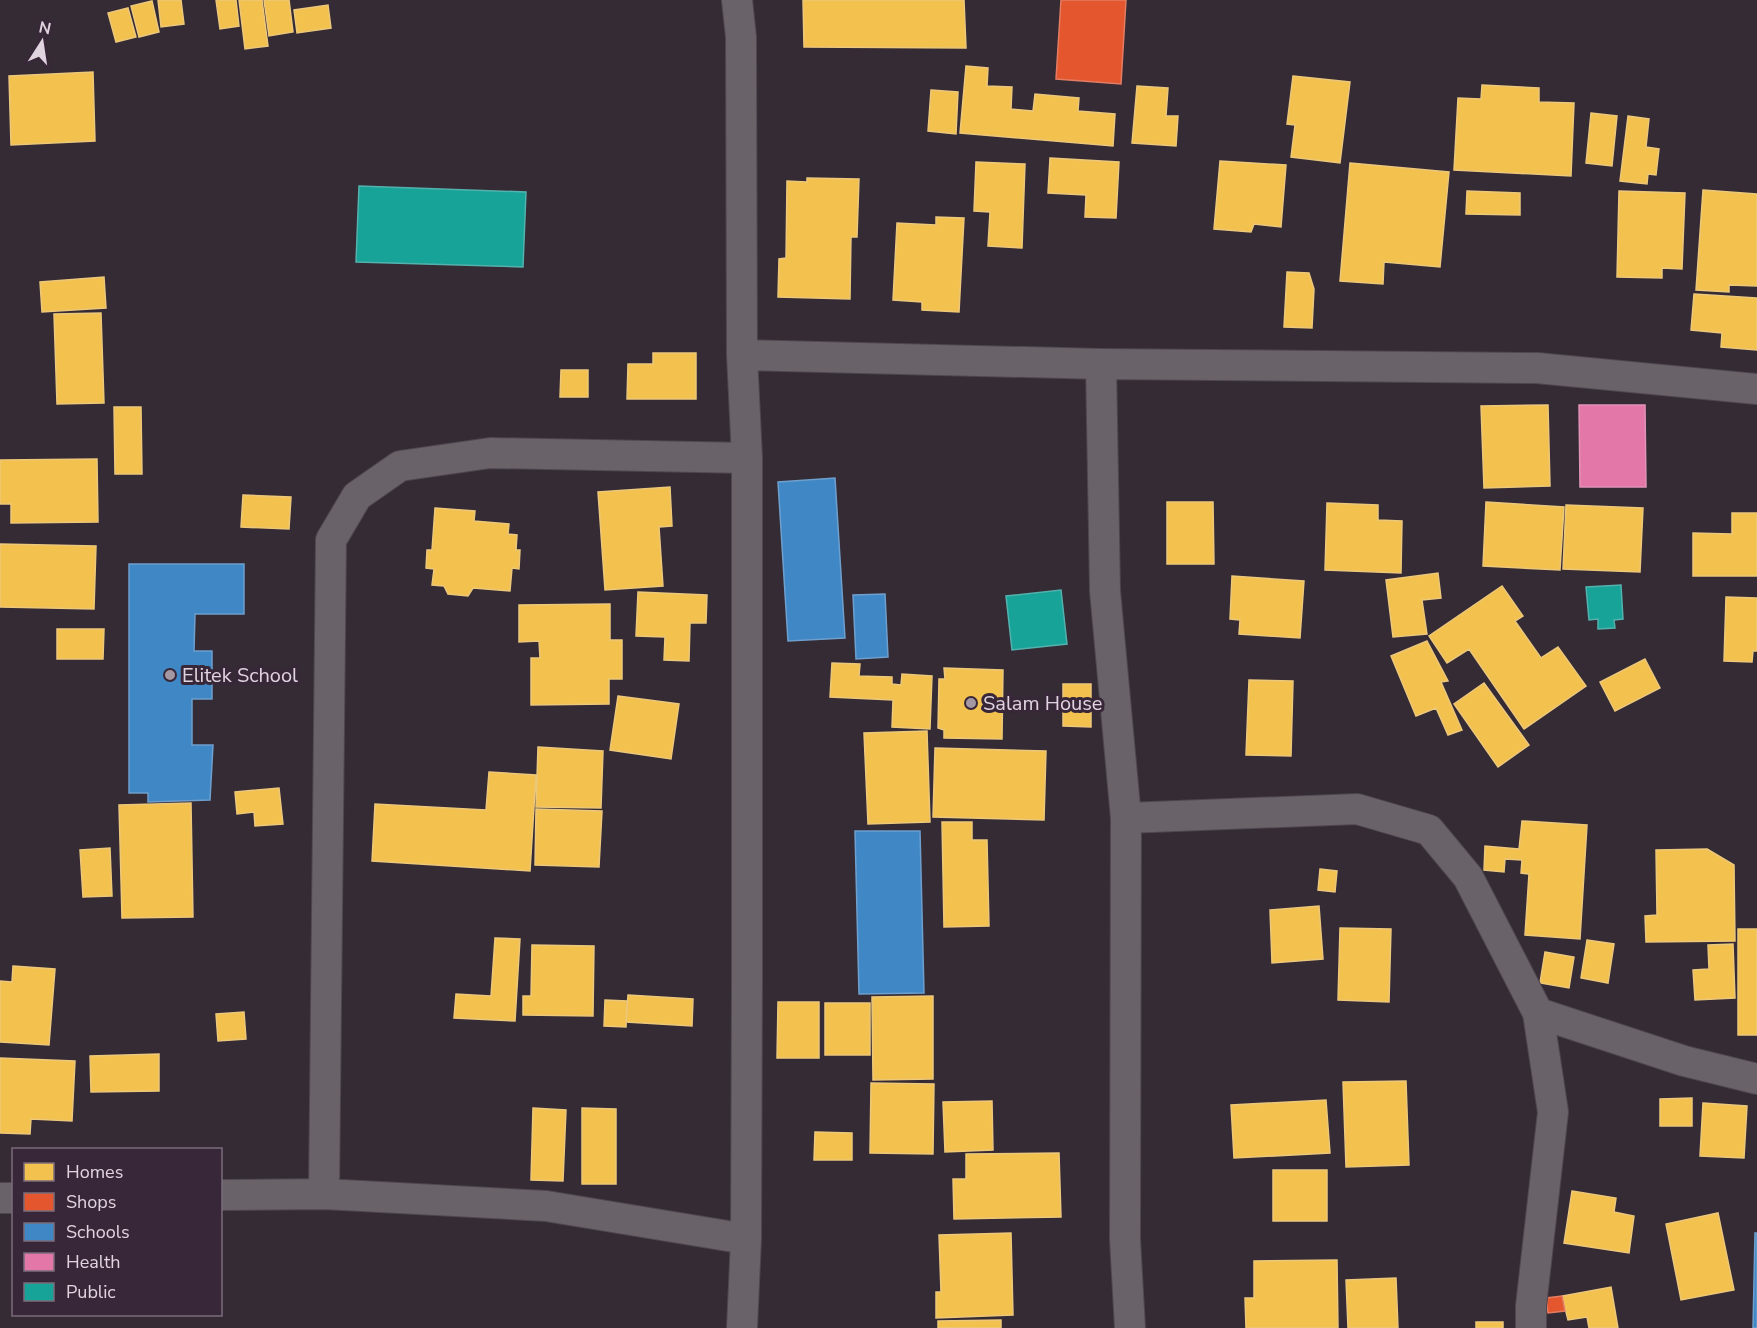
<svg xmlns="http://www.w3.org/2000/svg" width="1757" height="1328" font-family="'Nunito Sans',sans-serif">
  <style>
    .homes { fill: #f2c14e; stroke: #edc77a; stroke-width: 1.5 }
    .shops { fill: #e4572e; stroke: #e37c63; stroke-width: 1.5 }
    .schools { fill: #3f88c5; stroke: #6f9fcd; stroke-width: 1.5 }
    .health { fill: #e377a8; stroke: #e293b8; stroke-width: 1.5 }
    .public { fill: #17a398; stroke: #53b2ad; stroke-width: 1.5 }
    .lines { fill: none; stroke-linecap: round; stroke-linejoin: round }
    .street-casing { stroke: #4f474f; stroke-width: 32 }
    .street { stroke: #696269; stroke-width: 30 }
    .poi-dot { fill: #a499a3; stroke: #382738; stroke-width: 2 }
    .labels { text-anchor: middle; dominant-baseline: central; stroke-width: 6; stroke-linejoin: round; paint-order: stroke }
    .poi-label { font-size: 20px; fill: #e0d4df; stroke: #382738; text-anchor: start }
  </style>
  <rect width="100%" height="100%" fill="#342b34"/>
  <path class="homes" d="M 158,0 L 181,0 L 184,24 L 161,27 Z
    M 216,0 L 236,0 L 239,26 L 220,29 Z
    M 239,0 L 262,0 L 268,46 L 245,49 Z
    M 264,0 L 289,0 L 293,32 L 269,36 Z
    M 803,0 L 964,0 L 966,48 L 804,47 Z
    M 152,1 L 159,32 L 139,37 L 131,6 Z
    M 328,5 L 331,28 L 297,33 L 294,10 Z
    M 128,8 L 136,37 L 116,42 L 108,13 Z
    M 966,66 L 988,68 L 987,86 L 1012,87 L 1011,109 L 1033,111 L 1035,94 L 1079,98 L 1078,111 L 1115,114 L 1113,146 L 960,133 Z
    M 93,72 L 95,141 L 11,145 L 9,76 Z
    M 1293,76 L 1350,82 L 1340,163 L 1291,157 L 1295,125 L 1287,124 Z
    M 1482,85 L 1539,88 L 1539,102 L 1574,103 L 1571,176 L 1454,170 L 1458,98 L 1481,99 Z
    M 1137,86 L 1168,88 L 1166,116 L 1178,116 L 1176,146 L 1132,143 Z
    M 931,90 L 958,92 L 956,134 L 928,131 Z
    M 1591,113 L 1617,116 L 1612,166 L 1586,163 Z
    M 1628,116 L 1649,119 L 1646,147 L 1659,149 L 1656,175 L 1648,174 L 1647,184 L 1620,181 Z
    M 1050,158 L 1119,162 L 1116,218 L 1085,217 L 1086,195 L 1048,193 Z
    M 1220,161 L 1286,165 L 1281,227 L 1254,224 L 1251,232 L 1214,229 Z
    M 976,162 L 1025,164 L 1022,248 L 988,246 L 990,212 L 974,211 Z
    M 1350,163 L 1449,172 L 1440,267 L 1384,262 L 1383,284 L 1340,281 Z
    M 807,178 L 859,179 L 857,237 L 851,237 L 850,299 L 778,297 L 779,259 L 786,258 L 787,181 L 807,182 Z
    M 1703,190 L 1757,194 L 1757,286 L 1729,285 L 1729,292 L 1696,290 Z
    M 1467,191 L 1520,193 L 1520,215 L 1466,214 Z
    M 1619,191 L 1685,193 L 1682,269 L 1662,268 L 1662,278 L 1617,277 Z
    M 936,217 L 964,218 L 959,312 L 922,310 L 922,302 L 893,300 L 897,223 L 936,225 Z
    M 1287,272 L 1309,273 L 1314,289 L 1312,328 L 1284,327 Z
    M 104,277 L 106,308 L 42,312 L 40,282 Z
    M 1694,294 L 1757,298 L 1757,350 L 1721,347 L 1722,333 L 1691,330 Z
    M 101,313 L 104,403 L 57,404 L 54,314 Z
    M 653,353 L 696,353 L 696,399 L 627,399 L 628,364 L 653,364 Z
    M 561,370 L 588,370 L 588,397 L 560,397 Z
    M 1548,405 L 1550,486 L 1484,488 L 1481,406 Z
    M 114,407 L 141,407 L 142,474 L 115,474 Z
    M 97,459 L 98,522 L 11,523 L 11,504 L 0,504 L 0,460 Z
    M 670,487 L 672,526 L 659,527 L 663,586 L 605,590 L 598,492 Z
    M 243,495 L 291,497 L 289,529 L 241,527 Z
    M 1167,502 L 1213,502 L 1214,564 L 1167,564 Z
    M 1486,502 L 1564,507 L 1560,570 L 1483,566 Z
    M 1327,503 L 1378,505 L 1378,520 L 1402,521 L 1401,573 L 1325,570 Z
    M 1566,505 L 1643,508 L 1640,572 L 1563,569 Z
    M 435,508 L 475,511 L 474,521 L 509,524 L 508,534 L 517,535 L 516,550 L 520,550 L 519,569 L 512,568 L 510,591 L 473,588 L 468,596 L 448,594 L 444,586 L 432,585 L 434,569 L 426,568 L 427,550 L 432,550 Z
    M 1732,513 L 1757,513 L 1757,576 L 1693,576 L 1693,533 L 1732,534 Z
    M 0,544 L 96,546 L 94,609 L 0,607 Z
    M 1438,573 L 1441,598 L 1422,600 L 1427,634 L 1393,637 L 1386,580 Z
    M 1232,576 L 1304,581 L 1300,638 L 1239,634 L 1240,620 L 1230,619 Z
    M 1502,586 L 1523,616 L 1515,621 L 1541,658 L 1558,647 L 1586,686 L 1524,729 L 1469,649 L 1447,663 L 1429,636 Z
    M 638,592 L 707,595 L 706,623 L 690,623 L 689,661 L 664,660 L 665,637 L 636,636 Z
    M 1726,597 L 1757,598 L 1757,651 L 1753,651 L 1752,662 L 1724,661 Z
    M 610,604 L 610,640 L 622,640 L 622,679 L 609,679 L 609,704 L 531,705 L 531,658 L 540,658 L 539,641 L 519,642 L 519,605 Z
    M 57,629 L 104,629 L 103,659 L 57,659 Z
    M 1427,641 L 1448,681 L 1441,682 L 1462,730 L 1448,735 L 1436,708 L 1416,716 L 1391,656 Z
    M 1645,659 L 1660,688 L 1615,711 L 1600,682 Z
    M 832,663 L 860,664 L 859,676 L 892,677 L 892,684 L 901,685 L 902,674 L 932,676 L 930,729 L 892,727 L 893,700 L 830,697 Z
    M 944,668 L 1003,670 L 1002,739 L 944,738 L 944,730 L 938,728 L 939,679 L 945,679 Z
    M 1249,680 L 1293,681 L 1291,756 L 1246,755 Z
    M 1484,683 L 1529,745 L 1498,767 L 1454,704 Z
    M 1063,684 L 1091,684 L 1091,727 L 1063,726 Z
    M 618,696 L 679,704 L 671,759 L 610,750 Z
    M 927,731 L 930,822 L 868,824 L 864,733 Z
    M 538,747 L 603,751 L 601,808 L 536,807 Z
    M 935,748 L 1046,751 L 1044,820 L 933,817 Z
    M 489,772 L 536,775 L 530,871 L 372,861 L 375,804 L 486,810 Z
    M 279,788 L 283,824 L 255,826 L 254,812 L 237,814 L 235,792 Z
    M 191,803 L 193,917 L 122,918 L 119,805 Z
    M 536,809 L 602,811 L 599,867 L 535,865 Z
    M 1522,821 L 1587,825 L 1580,939 L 1525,935 L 1529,874 L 1521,873 L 1522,860 L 1505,859 L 1504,872 L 1484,870 L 1485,846 L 1519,849 Z
    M 942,822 L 972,822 L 972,840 L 987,840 L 989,926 L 944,927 Z
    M 110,848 L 112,896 L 83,897 L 80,850 Z
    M 1707,849 L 1734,865 L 1735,941 L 1646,942 L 1645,916 L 1657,915 L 1656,850 Z
    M 1320,869 L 1337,871 L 1335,892 L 1318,890 Z
    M 1319,906 L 1323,959 L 1272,963 L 1270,910 Z
    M 1340,928 L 1391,929 L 1389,1002 L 1338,1000 Z
    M 1738,929 L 1757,929 L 1757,1035 L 1738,1035 Z
    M 495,938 L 520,939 L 515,1021 L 454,1018 L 456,994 L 491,996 Z
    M 1587,940 L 1614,944 L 1608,983 L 1581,978 Z
    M 1733,944 L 1735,998 L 1695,1000 L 1693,970 L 1709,969 L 1708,945 Z
    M 532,945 L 594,946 L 593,1016 L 523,1015 L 523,996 L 531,996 Z
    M 1545,952 L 1574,957 L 1569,988 L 1540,983 Z
    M 13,966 L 55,969 L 49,1045 L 0,1042 L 0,981 L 12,982 Z
    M 628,995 L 693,999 L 692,1026 L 626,1022 Z
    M 933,996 L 933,1079 L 873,1080 L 872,997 Z
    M 605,1000 L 627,1001 L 626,1027 L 604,1026 Z
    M 778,1002 L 819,1002 L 819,1058 L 777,1058 Z
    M 825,1003 L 870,1003 L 870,1055 L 825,1055 Z
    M 244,1012 L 246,1039 L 218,1041 L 216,1014 Z
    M 159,1054 L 159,1091 L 91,1092 L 90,1056 Z
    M 0,1058 L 75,1061 L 72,1121 L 31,1119 L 30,1134 L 0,1133 Z
    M 1406,1081 L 1409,1165 L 1346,1167 L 1343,1082 Z
    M 871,1083 L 934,1084 L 933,1154 L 870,1153 Z
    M 1692,1098 L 1692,1126 L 1660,1126 L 1660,1099 Z
    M 1326,1100 L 1330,1153 L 1234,1158 L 1231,1105 Z
    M 992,1101 L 993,1150 L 945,1152 L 943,1102 Z
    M 1703,1103 L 1747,1106 L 1744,1158 L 1700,1156 Z
    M 533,1108 L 566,1110 L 563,1181 L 531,1180 Z
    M 582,1108 L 616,1109 L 616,1184 L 582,1184 Z
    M 815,1132 L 852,1133 L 852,1160 L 814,1160 Z
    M 1059,1153 L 1061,1217 L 954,1219 L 953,1179 L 966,1179 L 966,1154 Z
    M 1273,1170 L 1327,1170 L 1327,1221 L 1273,1221 Z
    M 1572,1191 L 1616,1198 L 1614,1212 L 1634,1216 L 1629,1253 L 1564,1243 Z
    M 1718,1213 L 1734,1290 L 1681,1300 L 1666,1224 Z
    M 1011,1233 L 1013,1315 L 936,1318 L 936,1292 L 941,1292 L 939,1235 Z
    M 1337,1260 L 1338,1328 L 1246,1328 L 1245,1298 L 1254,1298 L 1254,1261 Z
    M 1396,1278 L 1398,1328 L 1348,1328 L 1346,1280 Z
    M 1611,1287 L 1618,1328 L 1589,1328 L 1587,1317 L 1568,1320 L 1562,1296 Z
    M 1001,1320 L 1001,1328 L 938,1328 L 938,1321 Z
    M 1476,1322 L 1503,1322 L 1503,1328 L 1476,1328 Z"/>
  <path class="shops" d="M 1061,0 L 1126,0 L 1121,84 L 1056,79 Z
    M 1562,1296 L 1565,1311 L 1548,1313 L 1546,1298 Z"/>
  <path class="schools" d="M 835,478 L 845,638 L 788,641 L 778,482 Z
    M 129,564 L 244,564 L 244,614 L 195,614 L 194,651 L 212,651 L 212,699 L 192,699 L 192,745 L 213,745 L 210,800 L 148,802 L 148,793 L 129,793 Z
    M 885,594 L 888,657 L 856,659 L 853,595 Z
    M 855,831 L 920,831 L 924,993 L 859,994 Z
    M 1755,1233 L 1757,1233 L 1757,1328 L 1753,1328 Z"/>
  <path class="health" d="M 1579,405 L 1645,405 L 1646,487 L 1580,487 Z"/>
  <path class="public" d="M 359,186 L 526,192 L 523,267 L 356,262 Z
    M 1621,585 L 1623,619 L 1614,620 L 1615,628 L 1598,629 L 1598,619 L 1589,620 L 1586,587 Z
    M 1061,590 L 1067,644 L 1012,650 L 1006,596 Z"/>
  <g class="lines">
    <defs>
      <path id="street" d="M 737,0 L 741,37 L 742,355 L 747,458 L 747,978 L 746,1239 L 742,1328
        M 742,355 L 1101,364 L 1537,368 L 1757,389
        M 1101,364 L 1105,591 L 1126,818 L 1125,1239 L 1130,1328
        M 1126,818 L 1357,809 L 1429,830 L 1468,877 L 1538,1013 L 1684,1061 L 1757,1079
        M 324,1194 L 331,540 L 357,496 L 400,466 L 490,453 L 747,458
        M 220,1195 L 324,1194 L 546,1206 L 746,1239
        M 0,1198 L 14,1198
        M 1531,1328 L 1531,1306 L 1553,1112 L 1538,1013"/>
    </defs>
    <use href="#street" class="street-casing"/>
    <use href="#street" class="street"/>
  </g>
  <g class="poi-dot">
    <circle cx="170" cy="675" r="6"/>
    <circle cx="971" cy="703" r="6"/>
  </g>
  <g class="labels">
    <g class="poi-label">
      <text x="182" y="675">Elitek School</text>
      <text x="983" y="703">Salam House</text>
    </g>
  </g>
  <rect x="12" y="1148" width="210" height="168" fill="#382738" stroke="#7b6c7b" stroke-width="1.5"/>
  <rect x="24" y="1163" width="30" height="18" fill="#f2c14e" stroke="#7b6c7b" stroke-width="1.5"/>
  <text x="66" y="1178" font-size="18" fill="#e0d4df">Homes</text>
  <rect x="24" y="1193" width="30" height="18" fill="#e4572e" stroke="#7b6c7b" stroke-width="1.5"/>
  <text x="66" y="1208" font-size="18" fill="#e0d4df">Shops</text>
  <rect x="24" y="1223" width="30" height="18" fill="#3f88c5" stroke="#7b6c7b" stroke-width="1.5"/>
  <text x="66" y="1238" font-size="18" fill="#e0d4df">Schools</text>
  <rect x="24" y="1253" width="30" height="18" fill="#e377a8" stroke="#7b6c7b" stroke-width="1.5"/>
  <text x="66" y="1268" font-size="18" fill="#e0d4df">Health</text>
  <rect x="24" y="1283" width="30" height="18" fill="#17a398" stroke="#7b6c7b" stroke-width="1.5"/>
  <text x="66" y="1298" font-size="18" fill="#e0d4df">Public</text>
  <g transform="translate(42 42) rotate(12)" stroke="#382738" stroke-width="4.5" paint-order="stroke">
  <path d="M0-4.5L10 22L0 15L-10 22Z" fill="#e0d4df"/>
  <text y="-9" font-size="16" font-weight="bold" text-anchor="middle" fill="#e0d4df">N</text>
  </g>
</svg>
